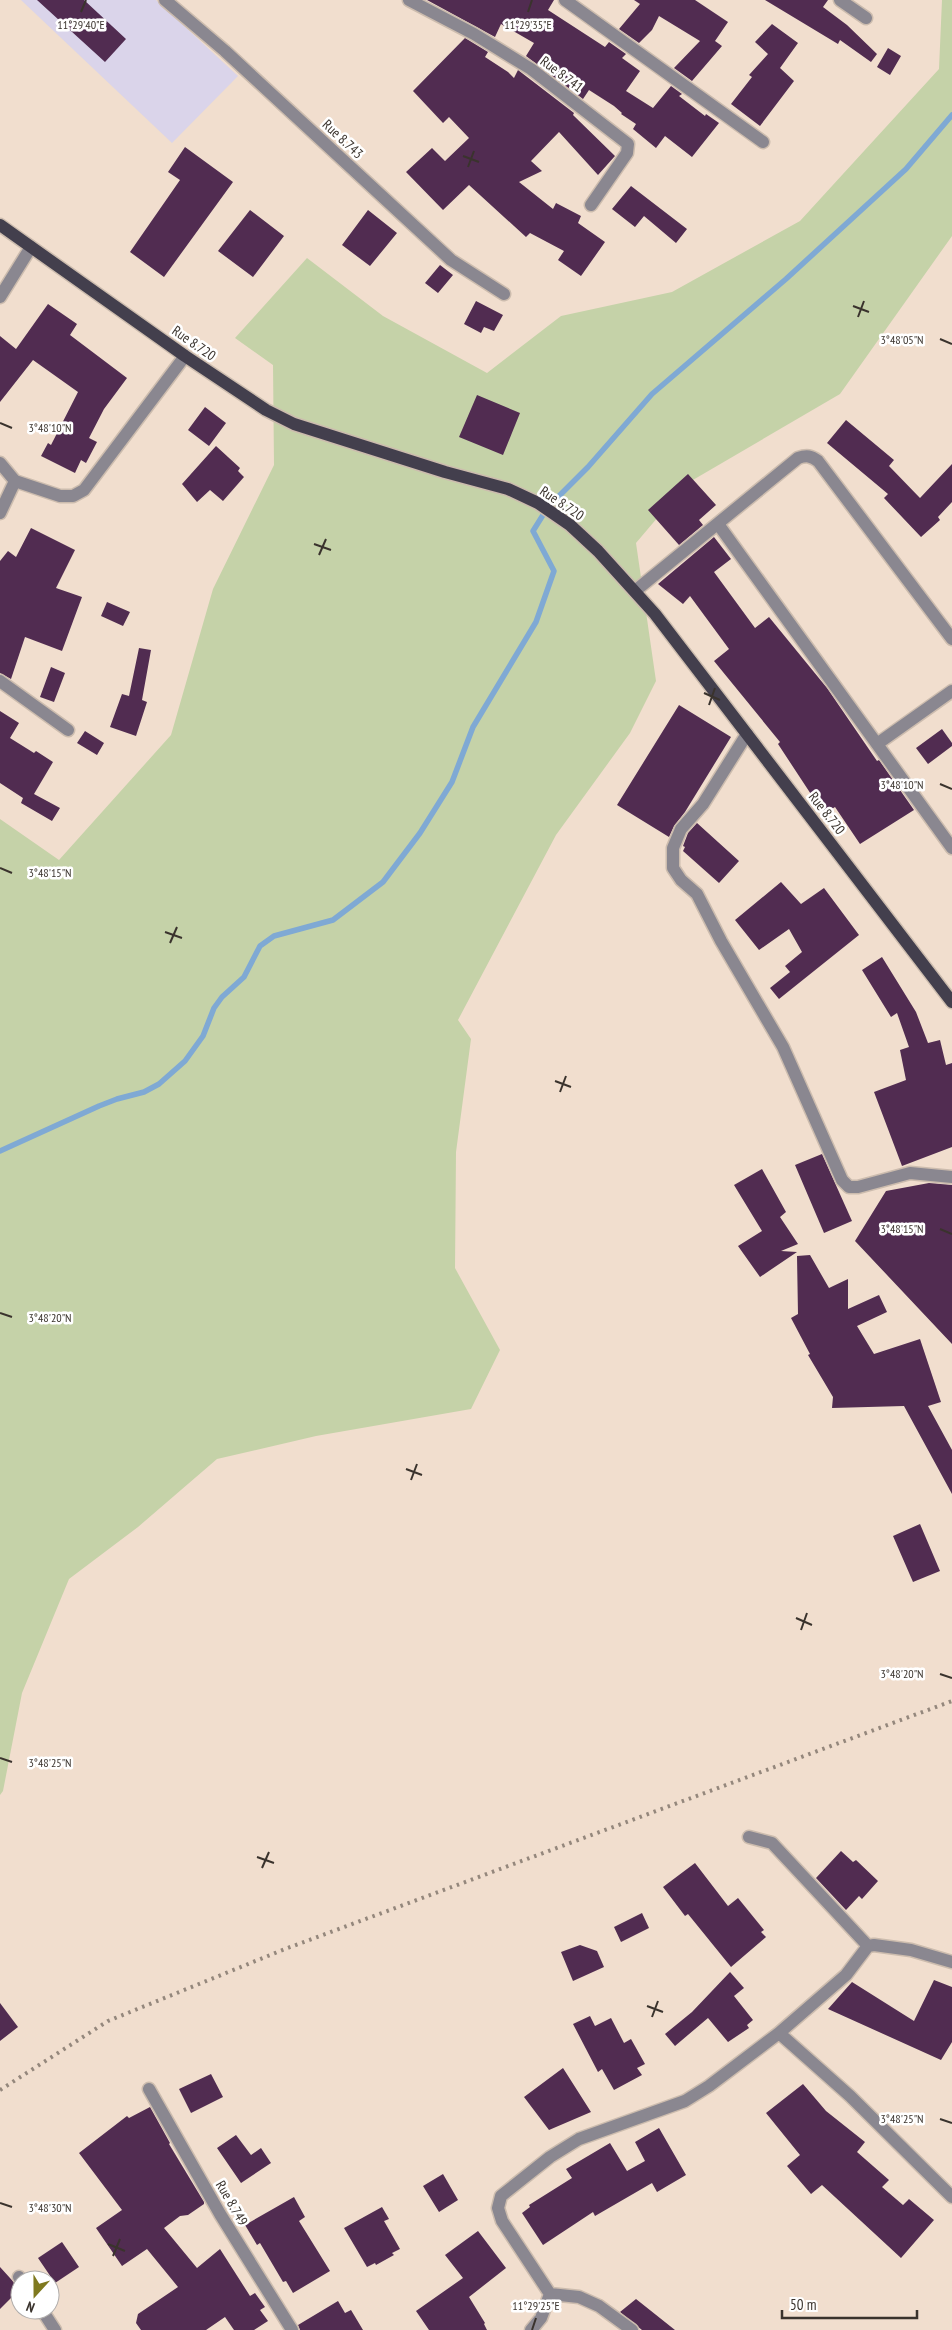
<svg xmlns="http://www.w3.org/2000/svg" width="952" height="2330" font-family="'PT Sans Narrow',sans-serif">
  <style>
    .education { fill: #dad4ea }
    .green { fill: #c5d2a8 }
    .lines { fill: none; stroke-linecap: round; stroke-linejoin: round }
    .stream { stroke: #7fa9d4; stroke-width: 5.5 }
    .building { fill: #512c51 }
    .minor-casing { stroke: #ccbcae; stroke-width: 15 }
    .major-casing { stroke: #ccbcae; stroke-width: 15 }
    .minor { stroke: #8a8790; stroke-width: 12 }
    .major { stroke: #433f4d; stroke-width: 12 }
    .rail { stroke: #94877c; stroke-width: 4; stroke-dasharray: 2.5 5; stroke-linecap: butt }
    .ticks { fill: none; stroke: #3a332d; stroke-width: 2 }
    .labels { text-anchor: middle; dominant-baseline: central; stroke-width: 5; stroke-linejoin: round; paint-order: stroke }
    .street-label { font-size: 14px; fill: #3a332d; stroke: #fff }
    .ticks-label { font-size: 12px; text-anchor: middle; fill: #3a332d; stroke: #fff; stroke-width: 5; stroke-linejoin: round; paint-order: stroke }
  </style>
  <rect width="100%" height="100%" fill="#f1dece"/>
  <path class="education" d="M 21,0 L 156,0 L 238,76 L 172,143 Z"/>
  <path class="green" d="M 942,0 L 952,0 L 952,236 L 840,394 L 686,484 L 636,543 L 656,681 L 630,733 L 556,835 L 458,1020 L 471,1039 L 456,1152 L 455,1268 L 500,1350 L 471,1409 L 316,1436 L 217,1459 L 138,1527 L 69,1579 L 22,1693 L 3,1791 L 0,1795 L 0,819 L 59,860 L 171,735 L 213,589 L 274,465 L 273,365 L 235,338 L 307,258 L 383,316 L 487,373 L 561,316 L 672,292 L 800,221 L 939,69 Z"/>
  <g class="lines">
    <path class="stream" d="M 0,1151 L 99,1106 L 117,1099 L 144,1092 L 159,1084 L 185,1061 L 203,1036 L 214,1008 L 222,997 L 244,977 L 260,946 L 274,936 L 333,920 L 383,882 L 420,833 L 452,782 L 473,727 L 536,622 L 554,571 L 533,531 L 548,507 L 588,467 L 652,394 L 786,279 L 906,169 L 952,115"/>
  </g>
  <path class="building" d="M 37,0 L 84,0 L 126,39 L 105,62 Z
    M 427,0 L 554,0 L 548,10 L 605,47 L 609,42 L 626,54 L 622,58 L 640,71 L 626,91 L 653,108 L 671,86 L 682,94 L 679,96 L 705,116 L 706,114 L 719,123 L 692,157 L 665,136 L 656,148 L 633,129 L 636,124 L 621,114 L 622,113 L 614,106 L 589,90 L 583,99 L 526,56 L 534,43 L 501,24 L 495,37 Z
    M 634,0 L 695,0 L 728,22 L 715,41 L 722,46 L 692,81 L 674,68 L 700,41 L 659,16 L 652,30 L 639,43 L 619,29 L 640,4 Z
    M 765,0 L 828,0 L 823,7 L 847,25 L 877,54 L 871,62 L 840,40 L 838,44 Z
    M 772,24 L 798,43 L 780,68 L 794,81 L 760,126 L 731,104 L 752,77 L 749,75 L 768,54 L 755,42 Z
    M 465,38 L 488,52 L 485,57 L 508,72 L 514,78 L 518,70 L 574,113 L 573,115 L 615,156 L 598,175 L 559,132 L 531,161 L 542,171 L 519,182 L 553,209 L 556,203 L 581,216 L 578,223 L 605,242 L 581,276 L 558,260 L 564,251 L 530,233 L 526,237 L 469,185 L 443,210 L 406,172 L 432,148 L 445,161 L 469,138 L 449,117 L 443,123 L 413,91 Z
    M 888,48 L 901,56 L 890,75 L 877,67 Z
    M 185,147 L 233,182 L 164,277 L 130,252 L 180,180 L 168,172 Z
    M 631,186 L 687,229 L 676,243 L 644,216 L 635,227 L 612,209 Z
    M 250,210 L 284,236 L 253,277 L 218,251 Z
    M 368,210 L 397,233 L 370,266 L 342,245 Z
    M 440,265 L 453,275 L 438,293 L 425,283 Z
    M 476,301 L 503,315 L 494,331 L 484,327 L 481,333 L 464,324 Z
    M 48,304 L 77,324 L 70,335 L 127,378 L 104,409 L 89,438 L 97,442 L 86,463 L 81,460 L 75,473 L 41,456 L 48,443 L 51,445 L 78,392 L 33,360 L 0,402 L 0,336 L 16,349 Z
    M 477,395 L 520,413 L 503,455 L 459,437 Z
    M 205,407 L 226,423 L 209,446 L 188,430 Z
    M 846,420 L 894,460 L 889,466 L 920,498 L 952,464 L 952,502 L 938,517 L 940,520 L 921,537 L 884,498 L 888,494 L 827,443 Z
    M 216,446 L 240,468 L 238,471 L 244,477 L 223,501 L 210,490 L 197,502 L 182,484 Z
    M 688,474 L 716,505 L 699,520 L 703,525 L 679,545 L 648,510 Z
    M 31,528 L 75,550 L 56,588 L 82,597 L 62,651 L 25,637 L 11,679 L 0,673 L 0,561 L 8,551 L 16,557 Z
    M 714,537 L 731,559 L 714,572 L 755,628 L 769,617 L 827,688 L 877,761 L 879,760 L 914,810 L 860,844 L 835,807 L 824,814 L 778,744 L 780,742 L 714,661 L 729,649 L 690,596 L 683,604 L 658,584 Z
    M 107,602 L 130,612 L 123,626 L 101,616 Z
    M 139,648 L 151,650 L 142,700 L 147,702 L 136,736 L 110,727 L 122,694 L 129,696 Z
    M 51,667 L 65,673 L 54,702 L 40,697 Z
    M 679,705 L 731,737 L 685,812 L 674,826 L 669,837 L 617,805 Z
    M 0,711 L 19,723 L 10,738 L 34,753 L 36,751 L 53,762 L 34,794 L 60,808 L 52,821 L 21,803 L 23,798 L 0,783 Z
    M 942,729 L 952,743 L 952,746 L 928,764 L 916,748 Z
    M 85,731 L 104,743 L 97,755 L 77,743 Z
    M 697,823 L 739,861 L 719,883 L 683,851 L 685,847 L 683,846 L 688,833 Z
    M 781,882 L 801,904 L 824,888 L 859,935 L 779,999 L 770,988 L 790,972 L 785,966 L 802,952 L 789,929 L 759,950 L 735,920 Z
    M 882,957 L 916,1012 L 928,1043 L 940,1040 L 946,1065 L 952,1063 L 952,1147 L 902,1166 L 874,1092 L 906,1080 L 900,1050 L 909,1047 L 897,1013 L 891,1017 L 862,970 Z
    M 822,1154 L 852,1221 L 824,1233 L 795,1165 Z
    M 762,1169 L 786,1212 L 780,1217 L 798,1244 L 781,1251 L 797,1252 L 760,1277 L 738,1246 L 762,1231 L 734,1185 Z
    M 929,1183 L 952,1185 L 952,1344 L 855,1241 L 886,1191 Z
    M 810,1255 L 829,1288 L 848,1279 L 848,1309 L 879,1295 L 887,1312 L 857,1326 L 874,1354 L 920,1339 L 941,1402 L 928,1406 L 952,1450 L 952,1494 L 904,1406 L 832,1408 L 833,1397 L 808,1355 L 810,1354 L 791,1318 L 798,1314 L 797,1256 Z
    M 920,1524 L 940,1571 L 913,1582 L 893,1536 Z
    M 841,1851 L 853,1862 L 856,1860 L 878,1881 L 862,1899 L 859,1896 L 846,1910 L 816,1878 Z
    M 695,1863 L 728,1906 L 738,1898 L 764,1930 L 761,1932 L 766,1937 L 731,1967 L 688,1914 L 685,1916 L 663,1887 Z
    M 642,1913 L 649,1928 L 621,1942 L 614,1927 Z
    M 580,1945 L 597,1951 L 604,1967 L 573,1981 L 561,1952 Z
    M 730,1972 L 744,1988 L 734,1996 L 753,2020 L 747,2025 L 749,2028 L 728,2042 L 708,2018 L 675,2046 L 665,2034 L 692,2012 Z
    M 934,1980 L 952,1987 L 952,2042 L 941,2060 L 828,2009 L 852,1982 L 914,2021 Z
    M 0,2003 L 18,2027 L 0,2041 Z
    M 590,2016 L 595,2026 L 611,2018 L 624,2043 L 631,2039 L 645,2064 L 637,2068 L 642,2075 L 614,2090 L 602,2069 L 598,2072 L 573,2024 Z
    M 563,2068 L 591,2112 L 549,2130 L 524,2097 Z
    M 211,2074 L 223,2097 L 191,2113 L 179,2089 Z
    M 803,2084 L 826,2111 L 865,2142 L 857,2152 L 889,2180 L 882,2187 L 903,2205 L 909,2199 L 934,2220 L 901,2258 L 822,2185 L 811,2194 L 787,2166 L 800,2155 L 766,2113 Z
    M 150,2107 L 170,2143 L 169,2144 L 204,2202 L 204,2204 L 188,2215 L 180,2216 L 164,2228 L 197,2268 L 220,2249 L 250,2296 L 255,2293 L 265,2307 L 260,2310 L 268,2321 L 254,2330 L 234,2330 L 225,2317 L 206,2330 L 141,2330 L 136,2323 L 138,2314 L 178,2287 L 147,2249 L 122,2266 L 96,2228 L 122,2210 L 79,2153 L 127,2116 L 129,2118 Z
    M 659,2128 L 686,2175 L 657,2192 L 652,2183 L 595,2216 L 593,2212 L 543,2245 L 522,2213 L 530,2207 L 529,2205 L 572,2178 L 566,2169 L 610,2143 L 627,2171 L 645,2161 L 635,2142 Z
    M 236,2135 L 251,2155 L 261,2148 L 271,2163 L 241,2183 L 217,2148 Z
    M 443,2174 L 458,2200 L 439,2212 L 423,2186 Z
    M 294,2197 L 305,2217 L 299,2221 L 330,2271 L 293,2293 L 286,2281 L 283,2282 L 260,2243 L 257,2245 L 245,2225 Z
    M 382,2207 L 389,2219 L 384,2221 L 400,2249 L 392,2253 L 394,2255 L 376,2265 L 375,2263 L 367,2267 L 344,2228 Z
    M 478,2231 L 506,2268 L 469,2297 L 485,2323 L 484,2324 L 487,2330 L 429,2330 L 416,2311 L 463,2278 L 445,2255 Z
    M 62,2242 L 79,2267 L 55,2283 L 38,2258 Z
    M 0,2267 L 20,2289 L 0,2309 Z
    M 636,2299 L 675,2330 L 642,2330 L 620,2312 Z
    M 338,2301 L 345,2313 L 351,2310 L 363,2330 L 300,2330 L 298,2325 Z"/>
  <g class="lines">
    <defs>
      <path id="minor" d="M 165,0 L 225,51 L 451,260 L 504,294
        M 409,0 L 474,34 L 531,69 L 628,144 L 627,153 L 591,205
        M 565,0 L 763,142
        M 840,0 L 866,18
        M 0,297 L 31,247
        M 0,463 L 15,481 L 60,496 L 73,496 L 84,490 L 185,356
        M 0,513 L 15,481
        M 718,524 L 952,848
        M 635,591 L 798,458 C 807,455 811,456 818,461 L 952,639
        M 0,681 L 68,730
        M 747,734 L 703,804 L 681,829 L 673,848 L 673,868 L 681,880 L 697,894 L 721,941 L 783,1047 L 842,1180 L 849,1187 L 858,1187 L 910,1173 L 952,1177
        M 877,744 L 952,691
        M 749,1837 L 772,1843 L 868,1946 L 874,1945 L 911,1950 L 952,1962
        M 779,2033 L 850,2096 L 952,2197
        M 149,2089 L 220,2214 L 292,2330
        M 19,2277 L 21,2280
        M 550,2294 L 502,2221 L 498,2208 L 501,2196 L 550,2157 L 579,2139 L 685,2101 L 709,2086 L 779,2033 L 846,1975 L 868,1946
        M 550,2294 L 579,2297 L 599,2306 L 632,2330
        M 42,2310 L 55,2330
        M 531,2330 L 541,2318 L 550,2294"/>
      <path id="major" d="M 0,225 L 185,356 L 266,410 L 294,424 L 445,472 L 508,489 L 538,503 L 570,525 L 598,551 L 655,614 L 952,1002"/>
    </defs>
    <use href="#minor" class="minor-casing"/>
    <use href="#major" class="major-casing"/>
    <use href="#minor" class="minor"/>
    <use href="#major" class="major"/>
    <path class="rail" d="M 0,2090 L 108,2021 L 285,1949 L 952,1701"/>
  </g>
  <path class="ticks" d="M 81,12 L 86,0M 528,12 L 532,0M 463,156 L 479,162M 468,167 L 474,151M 853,306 L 869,312M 858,317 L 864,301M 940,339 L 952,344M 0,423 L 12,428M 314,544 L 331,550M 319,555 L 326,539M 704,693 L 720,700M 709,705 L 715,688M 940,784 L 952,789M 0,868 L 12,873M 165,932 L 182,938M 170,943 L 177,927M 555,1081 L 571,1087M 560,1092 L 566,1076M 940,1229 L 952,1234M 0,1313 L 12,1317M 406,1469 L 422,1475M 411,1480 L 417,1464M 796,1618 L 812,1625M 801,1630 L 807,1613M 940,1674 L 952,1678M 0,1758 L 12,1762M 257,1857 L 274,1863M 262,1868 L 269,1852M 647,2006 L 663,2012M 652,2017 L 658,2001M 940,2119 L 952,2123M 0,2203 L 12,2207M 108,2244 L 125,2251M 113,2256 L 120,2239M 532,2330 L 536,2318"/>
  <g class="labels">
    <g class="street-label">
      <text transform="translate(562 74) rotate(37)">Rue 8.741</text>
      <text transform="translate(343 139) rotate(43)">Rue 8.743</text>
      <text transform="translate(194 343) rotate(35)">Rue 8.720</text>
      <text transform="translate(562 503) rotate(34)">Rue 8.720</text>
      <text transform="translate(827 813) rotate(52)">Rue 8.720</text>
      <text transform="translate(232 2203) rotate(60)">Rue 8.749</text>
    </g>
  </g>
  <g class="ticks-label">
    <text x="81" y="29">11°29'40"E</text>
    <text x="528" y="29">11°29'35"E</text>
    <text x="902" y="344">3°48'05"N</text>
    <text x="50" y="432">3°48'10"N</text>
    <text x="902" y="789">3°48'10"N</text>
    <text x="50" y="877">3°48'15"N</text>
    <text x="902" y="1233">3°48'15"N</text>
    <text x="50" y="1322">3°48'20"N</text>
    <text x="902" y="1678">3°48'20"N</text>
    <text x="50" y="1767">3°48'25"N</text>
    <text x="902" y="2123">3°48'25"N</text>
    <text x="50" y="2212">3°48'30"N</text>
    <text x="536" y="2310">11°29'25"E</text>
  </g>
  <g transform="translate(35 2295) rotate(201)"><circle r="24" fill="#ffffff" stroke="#b0adab"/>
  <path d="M0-4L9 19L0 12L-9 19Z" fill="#7f791f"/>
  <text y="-8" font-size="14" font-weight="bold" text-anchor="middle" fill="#3a332d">N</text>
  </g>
  <path d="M782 2310v8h135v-8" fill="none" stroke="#3a332d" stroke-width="2.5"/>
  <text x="790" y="2310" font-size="15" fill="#3a332d" stroke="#ffffff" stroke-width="4" paint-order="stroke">50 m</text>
</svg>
